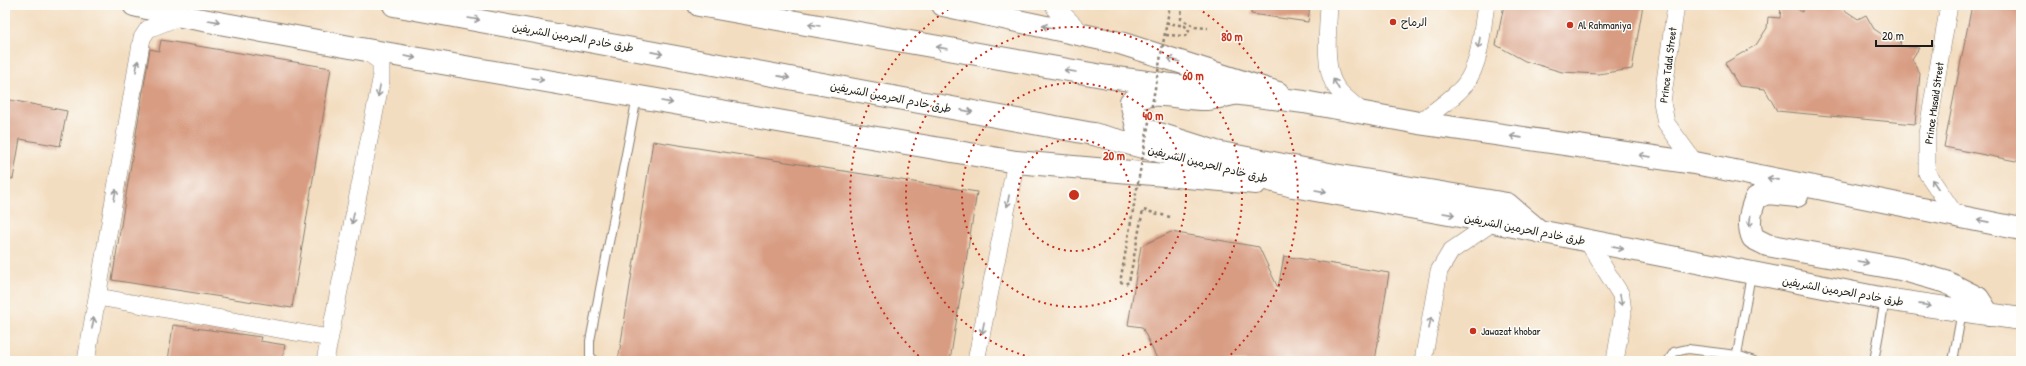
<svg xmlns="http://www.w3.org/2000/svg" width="2026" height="366" font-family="'Patrick Hand','Playpen Sans Arabic',sans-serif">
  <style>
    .building { fill: #d89c82 }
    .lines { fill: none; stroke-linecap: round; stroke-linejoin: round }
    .service-casing { stroke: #887c6e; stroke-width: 10 }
    .minor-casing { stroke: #887c6e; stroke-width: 18 }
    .tertiary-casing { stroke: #887c6e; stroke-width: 22 }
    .primary-casing { stroke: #887c6e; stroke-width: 24 }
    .trunk-casing { stroke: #887c6e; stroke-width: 24 }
    .motorway-casing { stroke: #887c6e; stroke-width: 24 }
    .path { stroke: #887c6e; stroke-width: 2.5; stroke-dasharray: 3 3; stroke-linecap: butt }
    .service { stroke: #fff; stroke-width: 8 }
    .minor { stroke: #fff; stroke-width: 17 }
    .tertiary { stroke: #fff; stroke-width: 21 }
    .primary { stroke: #fff; stroke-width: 22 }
    .trunk { stroke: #fff; stroke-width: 22 }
    .motorway { stroke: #fff; stroke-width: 22 }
    .path-bridge { stroke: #887c6e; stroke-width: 2.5; stroke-dasharray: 3 3; stroke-linecap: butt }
    .oneway { stroke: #999 }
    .ring { fill: none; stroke: #c8321e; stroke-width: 2; stroke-dasharray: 2 4 }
    .poi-dot { fill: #c8321e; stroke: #fdfcf7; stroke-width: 1.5 }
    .labels { text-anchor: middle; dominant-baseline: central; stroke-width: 3; stroke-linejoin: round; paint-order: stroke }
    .poi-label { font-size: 11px; fill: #1c1c1c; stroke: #fdfcf7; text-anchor: start }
    .street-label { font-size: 11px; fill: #1c1c1c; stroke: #fdfcf7 }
    .centre { fill: #c8321e; stroke: #fdfcf7; stroke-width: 2 }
    .ring-label { font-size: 12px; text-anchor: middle; font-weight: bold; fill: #c8321e; stroke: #fdfcf7; stroke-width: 3; stroke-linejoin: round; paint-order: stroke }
  </style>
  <rect width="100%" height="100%" fill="#fdfcf7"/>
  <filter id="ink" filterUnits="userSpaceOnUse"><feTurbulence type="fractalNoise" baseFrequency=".025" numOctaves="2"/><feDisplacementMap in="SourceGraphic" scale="8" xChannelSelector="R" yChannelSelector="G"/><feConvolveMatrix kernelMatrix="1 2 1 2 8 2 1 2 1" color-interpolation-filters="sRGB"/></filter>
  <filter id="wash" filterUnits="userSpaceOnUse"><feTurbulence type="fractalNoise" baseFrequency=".012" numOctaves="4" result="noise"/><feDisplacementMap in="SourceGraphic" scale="16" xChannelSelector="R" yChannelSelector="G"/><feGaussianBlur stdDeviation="0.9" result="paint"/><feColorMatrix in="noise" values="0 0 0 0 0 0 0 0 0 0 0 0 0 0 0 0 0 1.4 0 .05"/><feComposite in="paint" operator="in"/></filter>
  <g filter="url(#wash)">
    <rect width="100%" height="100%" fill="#f3ddc0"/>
    <g id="blocks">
      <path class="building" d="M 1252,5 L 1310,5 L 1308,22 L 1251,14 Z
        M 1504,5 L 1643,5 L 1632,69 L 1598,74 L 1562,72 L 1525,61 L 1496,45 Z
        M 1781,5 L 1792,5 L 1802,12 L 1806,5 L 1837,5 L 1858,19 L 1866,15 L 1874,29 L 1889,39 L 1901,40 L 1900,46 L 1919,48 L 1912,59 L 1920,74 L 1915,124 L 1777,111 L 1765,89 L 1739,86 L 1725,63 L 1756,45 L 1767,28 L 1768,17 L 1780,18 Z
        M 1972,5 L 2021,5 L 2021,162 L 1944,147 Z
        M 161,40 L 331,68 L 292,308 L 112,280 L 150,49 L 159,51 Z
        M 5,99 L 67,111 L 60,146 L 20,139 L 13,179 L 5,178 Z
        M 653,141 L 977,192 L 950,361 L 618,361 Z
        M 1171,232 L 1259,247 L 1278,288 L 1284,256 L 1389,273 L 1375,361 L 1158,361 L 1142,327 L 1128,325 L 1141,246 Z
        M 173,325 L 261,337 L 260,341 L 285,345 L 282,361 L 168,361 Z"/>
    </g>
  </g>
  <g filter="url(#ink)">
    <use href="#blocks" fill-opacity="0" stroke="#887c6e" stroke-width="1"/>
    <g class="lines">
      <defs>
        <path id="service" d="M 1751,274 L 1737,355 L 1754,361
          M 595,361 L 590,356 L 590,341 L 637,97
          M 1668,361 L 1674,352 L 1688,349 L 1737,355
          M 1874,361 L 1885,300
          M 1953,361 L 1962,311"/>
        <path id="minor" d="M 1329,5 C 1328,27 1323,69 1336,87 C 1342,96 1354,105 1363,112
          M 1676,5 L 1662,102 L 1666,123 L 1695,163
          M 1949,5 L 1927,134 L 1927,173 L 1956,216
          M 1419,123 C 1432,113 1446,103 1458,92 C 1481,72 1481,33 1486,5
          M 1588,242 L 1621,295 L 1623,313 L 1615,361
          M 98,297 L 329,338
          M 86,361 L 142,38 L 148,29 L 181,16
          M 325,361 L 381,80 L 381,62 L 364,50
          M 976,361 L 1016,162
          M 1423,361 L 1439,271 L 1451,251 L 1493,222"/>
        <path id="tertiary" d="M 1056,5 L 1061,15 L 1081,35"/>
        <path id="primary" d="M 134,5 L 181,16 L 361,49 L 1016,162 L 1256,183
          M 943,5 L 1120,43 L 1278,93"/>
        <path id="trunk" d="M 1108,77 L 1304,102 L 1419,123 L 1695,163 L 2021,229
          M 1093,134 L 1293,186 L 1493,222 L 1885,299 L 2021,319
          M 1797,196 L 1767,193 L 1756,198 C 1750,211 1747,224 1753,238 L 1767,245 L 1900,269 L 1946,282 L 1978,298 L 1989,315"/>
        <path id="motorway" d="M 394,5 L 1093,134
          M 699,5 L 1108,77
          M 1238,93 C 1228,95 1217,98 1207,99 C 1181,100 1154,87 1131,102 L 1137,127 L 1216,152 L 1334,175 L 1507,204 L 1540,232"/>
      </defs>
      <use href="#service" class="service-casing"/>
      <use href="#minor" class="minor-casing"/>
      <use href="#tertiary" class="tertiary-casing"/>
      <use href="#primary" class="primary-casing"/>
      <use href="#trunk" class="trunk-casing"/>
      <use href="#motorway" class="motorway-casing"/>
      <path class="path" d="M 1182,5 L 1181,19 L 1195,27 L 1208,28
        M 1166,35 L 1185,36 L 1189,31 L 1185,26 L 1167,23"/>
      <use href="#service" class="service"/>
      <use href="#minor" class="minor"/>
      <use href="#tertiary" class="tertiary"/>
      <use href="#primary" class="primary"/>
      <use href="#trunk" class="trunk"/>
      <use href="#motorway" class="motorway"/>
      <path class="path-bridge" d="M 1170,217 L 1143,210 L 1129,282 L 1125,284 L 1121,282 L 1121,277 L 1170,5"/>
    </g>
    <defs><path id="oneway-shaft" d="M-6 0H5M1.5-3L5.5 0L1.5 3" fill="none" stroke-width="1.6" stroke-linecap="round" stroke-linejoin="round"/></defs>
    <g class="oneway">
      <use href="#oneway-shaft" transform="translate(474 19) rotate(10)"/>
      <use href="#oneway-shaft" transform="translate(214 21) rotate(10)"/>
      <use href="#oneway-shaft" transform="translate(814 25) rotate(-170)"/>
      <use href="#oneway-shaft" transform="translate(1048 27) rotate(-168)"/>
      <use href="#oneway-shaft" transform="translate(1479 43) rotate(100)"/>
      <use href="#oneway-shaft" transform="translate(942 48) rotate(-170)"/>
      <use href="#oneway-shaft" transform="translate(657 53) rotate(11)"/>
      <use href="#oneway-shaft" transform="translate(410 57) rotate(10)"/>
      <use href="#oneway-shaft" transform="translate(1174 60) rotate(-162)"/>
      <use href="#oneway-shaft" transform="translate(137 66) rotate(-80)"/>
      <use href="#oneway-shaft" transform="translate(1070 71) rotate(-170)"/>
      <use href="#oneway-shaft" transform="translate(784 77) rotate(11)"/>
      <use href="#oneway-shaft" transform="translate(538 79) rotate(10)"/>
      <use href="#oneway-shaft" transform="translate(1336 84) rotate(-119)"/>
      <use href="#oneway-shaft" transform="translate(379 91) rotate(101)"/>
      <use href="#oneway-shaft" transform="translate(667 102) rotate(10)"/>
      <use href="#oneway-shaft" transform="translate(967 111) rotate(11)"/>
      <use href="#oneway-shaft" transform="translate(1516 137) rotate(-172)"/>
      <use href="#oneway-shaft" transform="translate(1645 156) rotate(-172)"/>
      <use href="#oneway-shaft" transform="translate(1773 179) rotate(-169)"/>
      <use href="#oneway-shaft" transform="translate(1935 184) rotate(-124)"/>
      <use href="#oneway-shaft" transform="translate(1321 191) rotate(10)"/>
      <use href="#oneway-shaft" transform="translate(115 195) rotate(-80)"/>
      <use href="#oneway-shaft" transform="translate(1008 201) rotate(101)"/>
      <use href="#oneway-shaft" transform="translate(1449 214) rotate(10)"/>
      <use href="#oneway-shaft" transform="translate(353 218) rotate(101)"/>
      <use href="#oneway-shaft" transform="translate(1750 221) rotate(96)"/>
      <use href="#oneway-shaft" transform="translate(1983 221) rotate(-169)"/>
      <use href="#oneway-shaft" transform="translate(1618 248) rotate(11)"/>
      <use href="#oneway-shaft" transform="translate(1863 262) rotate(10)"/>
      <use href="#oneway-shaft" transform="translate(1621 300) rotate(79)"/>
      <use href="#oneway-shaft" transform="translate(1925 305) rotate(8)"/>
      <use href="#oneway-shaft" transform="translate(93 323) rotate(-79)"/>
      <use href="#oneway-shaft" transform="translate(1430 323) rotate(-80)"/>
      <use href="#oneway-shaft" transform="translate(983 328) rotate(101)"/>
    </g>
  </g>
  <g class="ring">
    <circle cx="1074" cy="195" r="56"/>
    <circle cx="1074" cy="195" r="112"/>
    <path d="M1048 361A168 168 0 1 1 1100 361"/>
    <path d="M923 360A224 224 0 0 1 955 5M1193 5A224 224 0 0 1 1225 360"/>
  </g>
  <g class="poi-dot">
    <circle cx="1393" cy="22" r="4"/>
    <circle cx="1570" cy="25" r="4"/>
    <circle cx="1473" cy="331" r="4"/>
  </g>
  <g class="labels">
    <g class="poi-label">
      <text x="1401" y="22">الرماح</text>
      <text x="1578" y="25">Al Rahmaniya</text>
      <text x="1481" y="331">Jawazat khobar</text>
    </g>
    <g class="street-label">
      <text transform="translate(573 37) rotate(10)">طرق خادم الحرمين الشريفين</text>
      <text transform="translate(1668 65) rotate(-83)">Prince Talal Street</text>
      <text transform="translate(891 97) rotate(11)">طرق خادم الحرمين الشريفين</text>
      <text transform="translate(1934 103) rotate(-82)">Prince Musaid Street</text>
      <text transform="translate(1208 164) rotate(14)">طرق خادم الحرمين الشريفين</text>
      <text transform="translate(1525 229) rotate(11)">طرق خادم الحرمين الشريفين</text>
      <text transform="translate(1843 291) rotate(10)">طرق خادم الحرمين الشريفين</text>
    </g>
  </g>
  <circle cx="1074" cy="195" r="6" class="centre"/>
  <g class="ring-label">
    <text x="1232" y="41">80 m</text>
    <text x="1193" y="80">60 m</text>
    <text x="1153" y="120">40 m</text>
    <text x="1114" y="160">20 m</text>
  </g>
  <rect width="2026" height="366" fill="none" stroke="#fdfcf7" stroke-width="20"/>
  <path d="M1876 40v6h56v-6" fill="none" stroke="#1c1c1c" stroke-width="2"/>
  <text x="1882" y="40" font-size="12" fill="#1c1c1c" stroke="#fdfcf7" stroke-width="3" paint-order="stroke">20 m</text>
</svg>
